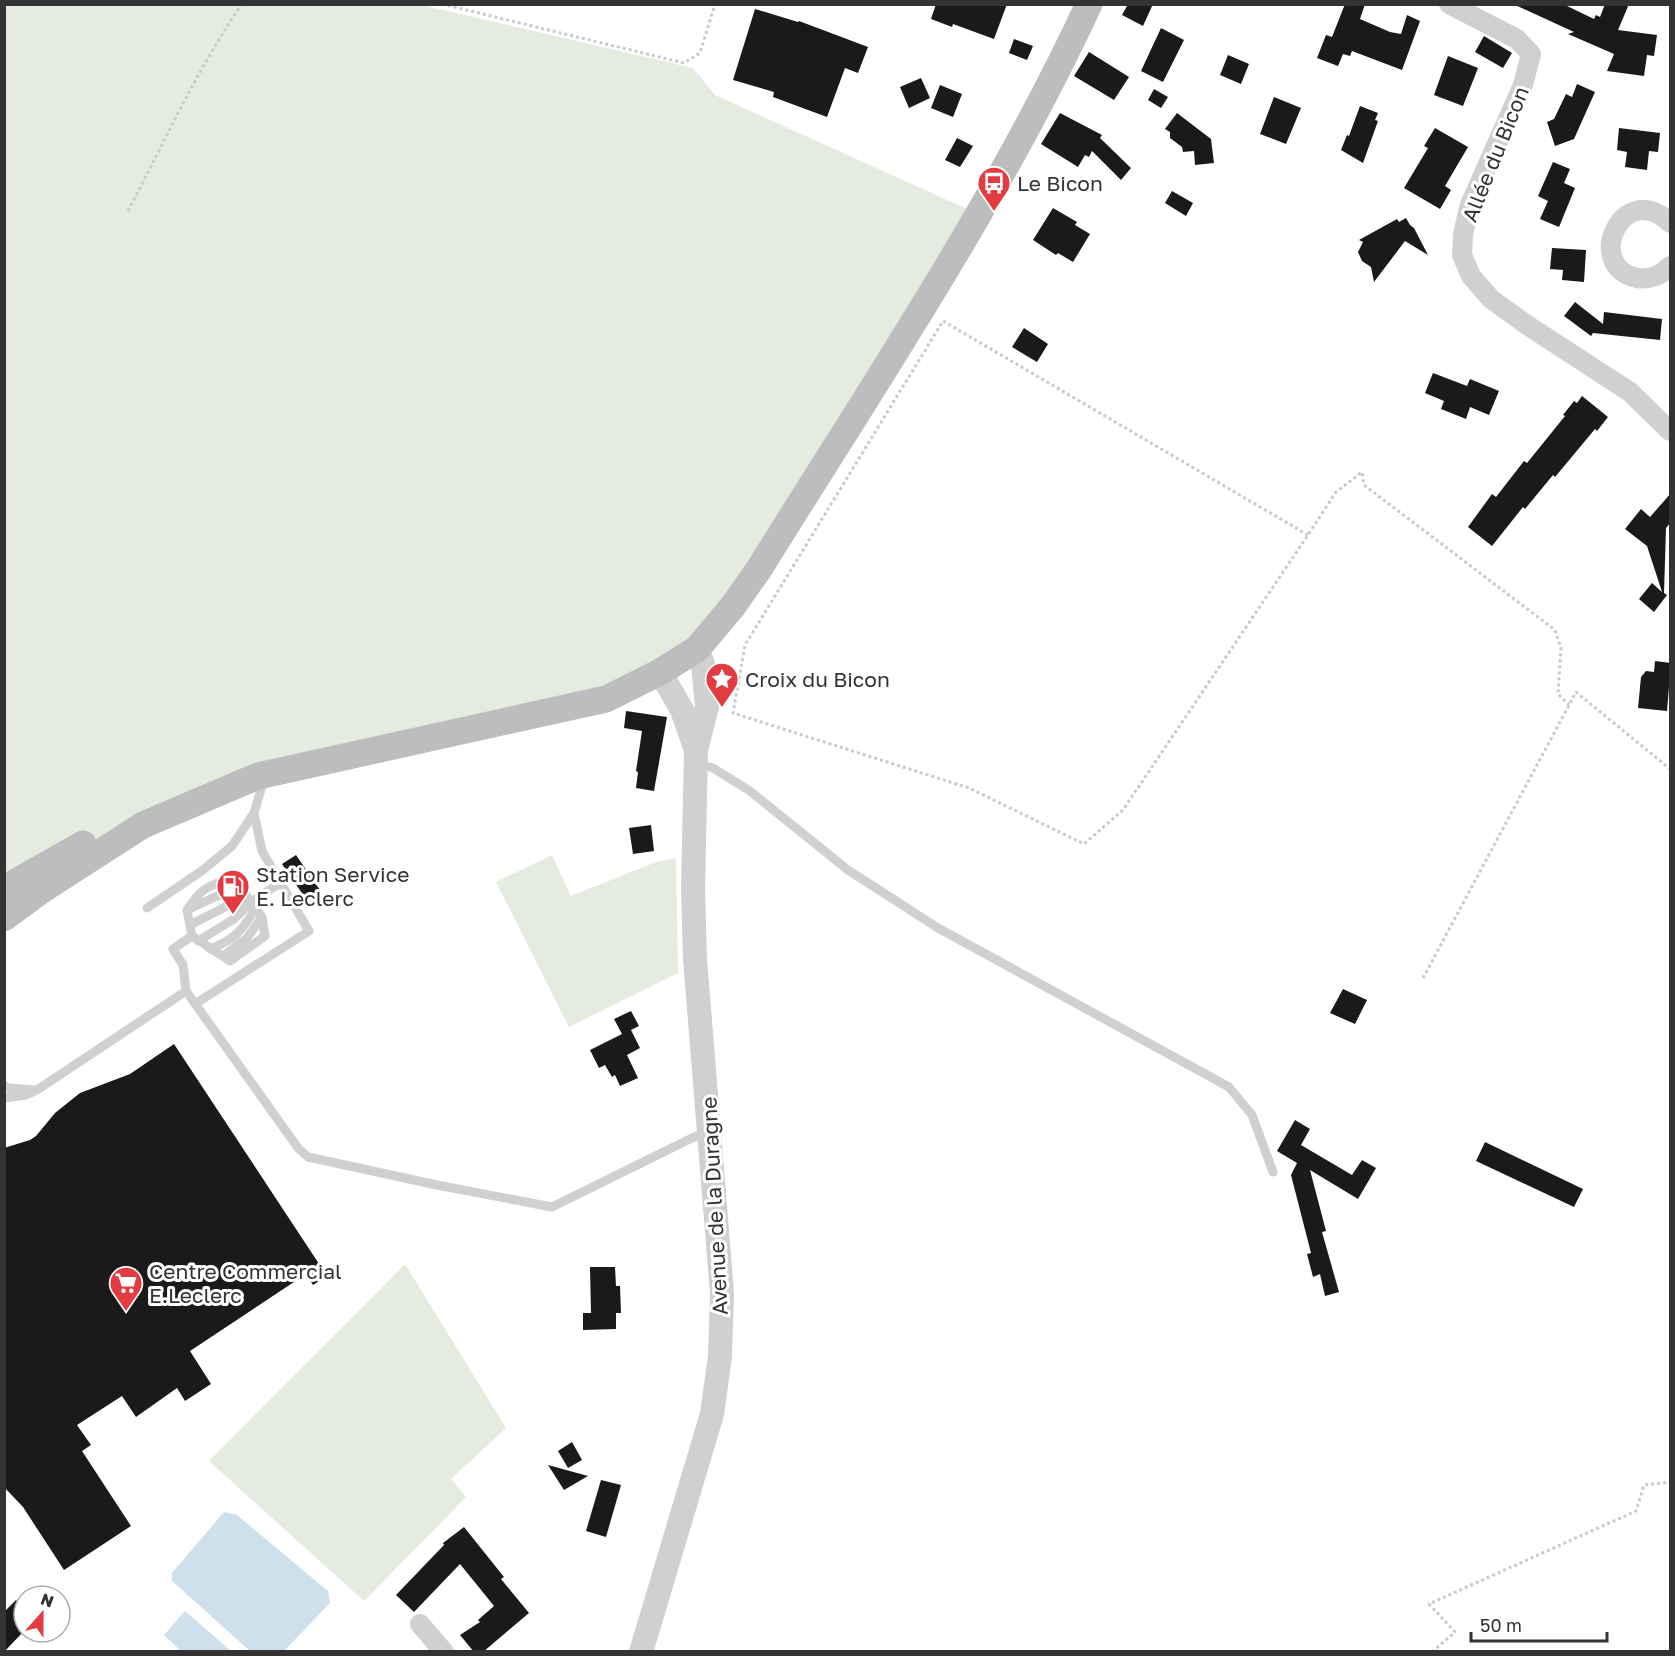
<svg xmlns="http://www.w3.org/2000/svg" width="1675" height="1656" font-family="'Golos Text',sans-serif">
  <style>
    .green { fill: #e5ebdf }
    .water { fill: #cfe0ed }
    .building { fill: #1a1a1a }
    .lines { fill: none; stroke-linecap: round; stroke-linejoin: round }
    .path { stroke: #cacaca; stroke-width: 3; stroke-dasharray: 3 3; stroke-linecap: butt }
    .service { stroke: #d0d0d0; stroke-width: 9 }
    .minor { stroke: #d0d0d0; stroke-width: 20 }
    .tertiary { stroke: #d0d0d0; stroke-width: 24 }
    .secondary { stroke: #bdbdbd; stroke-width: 27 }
    .labels { text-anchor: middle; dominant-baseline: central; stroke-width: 6; stroke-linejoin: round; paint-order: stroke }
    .street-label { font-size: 21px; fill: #333; stroke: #fff }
    .poi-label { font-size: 21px; fill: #333; stroke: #fff; text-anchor: start }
  </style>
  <rect width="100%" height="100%" fill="#fff"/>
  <path class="green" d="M 5,5 L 422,5 L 693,68 L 715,95 L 978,214 L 759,569 L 660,672 L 258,776 L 143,825 L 5,918 Z
    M 552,855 L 571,896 L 656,862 L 676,858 L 678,973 L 569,1027 L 496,882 Z
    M 405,1264 L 506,1428 L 451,1479 L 466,1497 L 364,1601 L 209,1461 Z"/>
  <path class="water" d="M 224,1512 L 237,1515 L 328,1591 L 330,1603 L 284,1651 L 250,1651 L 172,1581 L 172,1573 Z
    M 185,1611 L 231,1651 L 181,1651 L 164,1635 Z"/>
  <path class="building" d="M 936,4 L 1007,4 L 994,39 L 953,24 L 952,27 L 931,19 Z
    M 1128,4 L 1153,4 L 1143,26 L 1122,15 Z
    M 1345,4 L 1365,4 L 1360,19 L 1390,32 L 1401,34 L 1407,15 L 1420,21 L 1402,70 L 1352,51 L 1350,56 L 1343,54 L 1338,66 L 1317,58 L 1326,35 L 1332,37 Z
    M 1513,4 L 1563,4 L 1594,19 L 1596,15 L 1600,17 L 1605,4 L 1629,4 L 1618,30 L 1657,35 L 1654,56 L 1647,55 L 1644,76 L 1607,71 L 1614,54 L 1568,34 L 1574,32 Z
    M 755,9 L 798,22 L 799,21 L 868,47 L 858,73 L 845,68 L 827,117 L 773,97 L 774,92 L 733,80 Z
    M 1161,28 L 1184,40 L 1163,82 L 1141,71 Z
    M 1484,36 L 1512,53 L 1503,68 L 1475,52 Z
    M 1014,39 L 1033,46 L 1027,60 L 1009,53 Z
    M 1089,52 L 1129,77 L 1114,100 L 1074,76 Z
    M 1228,55 L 1249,64 L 1241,84 L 1220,75 Z
    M 1448,56 L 1478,68 L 1463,106 L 1434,95 Z
    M 921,78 L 930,98 L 909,108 L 900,87 Z
    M 1577,84 L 1595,92 L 1574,139 L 1555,146 L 1547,122 L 1554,119 L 1566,94 L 1572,97 Z
    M 940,85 L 962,94 L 953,117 L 931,108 Z
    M 1154,89 L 1168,97 L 1161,108 L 1148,100 Z
    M 1274,97 L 1301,108 L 1286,144 L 1260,134 Z
    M 1360,106 L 1378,113 L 1375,120 L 1378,121 L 1363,163 L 1341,150 L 1347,135 L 1349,136 Z
    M 1060,113 L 1102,135 L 1100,138 L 1131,168 L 1121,180 L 1092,151 L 1089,157 L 1085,155 L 1078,167 L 1041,144 Z
    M 1177,113 L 1211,139 L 1214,163 L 1195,165 L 1194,151 L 1183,152 L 1182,147 L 1170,138 L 1170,132 L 1165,129 Z
    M 1435,128 L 1468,147 L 1445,186 L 1451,190 L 1440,209 L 1404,188 L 1428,148 L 1424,146 Z
    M 1619,128 L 1660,133 L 1658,152 L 1649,151 L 1647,170 L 1625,167 L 1627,152 L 1617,150 Z
    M 957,138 L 973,146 L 960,167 L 945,160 Z
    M 1553,162 L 1570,169 L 1564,183 L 1575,188 L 1559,227 L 1540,219 L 1548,201 L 1538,196 Z
    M 1172,191 L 1193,203 L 1186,216 L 1165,203 Z
    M 1053,208 L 1077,222 L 1075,225 L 1090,234 L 1073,262 L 1058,253 L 1056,255 L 1033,240 Z
    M 1406,218 L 1410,225 L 1414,228 L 1428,255 L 1405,241 L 1374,282 L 1371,267 L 1362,261 L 1358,252 L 1363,242 L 1359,240 L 1397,219 L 1399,222 Z
    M 1552,248 L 1586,250 L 1584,282 L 1562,280 L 1563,270 L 1550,269 Z
    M 1575,302 L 1603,324 L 1604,312 L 1662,319 L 1660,340 L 1593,333 L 1591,336 L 1564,316 Z
    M 1024,328 L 1048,344 L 1037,362 L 1012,347 Z
    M 1433,373 L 1467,386 L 1470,379 L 1499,391 L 1489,415 L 1470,407 L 1466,419 L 1441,409 L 1444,401 L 1425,393 Z
    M 1582,396 L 1608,417 L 1597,431 L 1595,429 L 1555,477 L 1553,475 L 1525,509 L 1523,507 L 1492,546 L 1468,527 L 1492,494 L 1496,497 L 1524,461 L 1527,463 L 1565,416 L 1563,415 L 1574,401 L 1577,403 Z
    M 1671,493 L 1671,522 L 1666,528 L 1664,593 L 1667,595 L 1654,612 L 1639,599 L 1652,583 L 1662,592 L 1647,546 L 1625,529 L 1641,509 L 1650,517 Z
    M 1655,661 L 1671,663 L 1667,711 L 1638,708 L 1641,677 L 1646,671 L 1654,672 Z
    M 626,711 L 667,717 L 654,791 L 636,788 L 638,772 L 636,771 L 642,731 L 624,728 Z
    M 651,825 L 654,851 L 633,854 L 629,828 Z
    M 296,855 L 322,893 L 308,902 L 282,864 Z
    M 1343,989 L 1367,1000 L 1355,1024 L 1330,1013 Z
    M 631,1011 L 639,1026 L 631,1030 L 640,1048 L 627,1055 L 638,1078 L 620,1086 L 615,1075 L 612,1077 L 605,1065 L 599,1068 L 590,1050 L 622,1034 L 614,1019 Z
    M 174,1044 L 327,1276 L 313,1285 L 306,1274 L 190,1351 L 211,1384 L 185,1401 L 177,1388 L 136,1417 L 122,1396 L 77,1425 L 91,1445 L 82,1451 L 131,1526 L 64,1570 L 23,1507 L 4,1487 L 4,1148 L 30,1140 L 36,1136 L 55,1113 L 80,1093 L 130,1074 Z
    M 1295,1120 L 1310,1129 L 1301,1145 L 1352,1175 L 1362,1160 L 1376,1168 L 1358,1199 L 1310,1170 L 1326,1231 L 1322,1232 L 1339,1292 L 1325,1296 L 1320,1274 L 1313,1277 L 1307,1254 L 1311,1253 L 1291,1175 L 1297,1163 L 1277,1151 Z
    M 1485,1142 L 1583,1189 L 1574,1207 L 1476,1161 Z
    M 590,1267 L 615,1267 L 616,1286 L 620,1286 L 621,1313 L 616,1313 L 616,1329 L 583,1330 L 583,1313 L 591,1313 Z
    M 572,1442 L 582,1460 L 568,1468 L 558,1451 Z
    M 548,1465 L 588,1476 L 564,1490 Z
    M 601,1480 L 621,1485 L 606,1537 L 586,1531 Z
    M 464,1527 L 504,1577 L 501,1579 L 529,1613 L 483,1652 L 474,1652 L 460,1635 L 480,1622 L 478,1620 L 494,1606 L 460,1564 L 414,1612 L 396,1595 L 444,1545 L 443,1543 Z
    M 16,1600 L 24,1608 L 24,1631 L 4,1652 L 4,1612 Z"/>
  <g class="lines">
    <path class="path" d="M 442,4 L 684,63 L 700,53 L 715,4
      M 128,211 C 165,141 197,69 242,4
      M 1308,535 L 943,321 L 745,645 L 733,713 L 969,788 L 1084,844 L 1123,810 L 1308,535 L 1336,492 L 1362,472 L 1364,485 L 1555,630 L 1561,648 L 1558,694 L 1569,705
      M 1423,978 L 1576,692 L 1670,769
      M 1432,1652 L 1455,1632 L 1429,1604 L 1636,1511 L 1644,1485 L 1670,1482"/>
    <path class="service" d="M 698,764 L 713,768 L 750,791 L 848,870 L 938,928 L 1229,1087 L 1252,1115 L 1273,1172
      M 147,908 L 203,870 L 232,846 L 254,813
      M 187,910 L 217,896 L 243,891
      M 190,925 L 227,906 L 251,902
      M 192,936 L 230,961 L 265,936 L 262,917 L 251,902
      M 198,941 L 234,919 L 251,902
      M 210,949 C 234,940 242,931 255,909
      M 223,956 L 247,938 L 262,917
      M 186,991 L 183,965 L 173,949 L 192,936 L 187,910 C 200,890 205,887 228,879 L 240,887 L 251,902 L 280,883
      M 195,1004 L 309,931 L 262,851 L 254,813 L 262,786 L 268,780
      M 4,1085 L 8,1088 L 34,1090
      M 4,1098 L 26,1095 L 37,1090 L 186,991 L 298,1148 L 308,1157 L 437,1185 L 552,1207 L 692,1138 L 707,1132"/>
    <path class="minor" d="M 1449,4 L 1517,39 L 1531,54 L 1523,85 L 1469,207 L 1463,235 L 1462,255 L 1471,276 L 1491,299 L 1527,325 L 1630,392 L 1670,431
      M 1670,223 C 1624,177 1582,266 1637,278 C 1650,280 1662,275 1670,266
      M 420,1624 L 444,1652"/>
    <path class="tertiary" d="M 696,750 L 707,707 L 703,664 L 697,649
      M 641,1652 L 712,1414 L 720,1356 L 722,1293 L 695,959 L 693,890 L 696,750 L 682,710 L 660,672"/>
    <path class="secondary" d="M 4,891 L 16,882 L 83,844
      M 4,918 L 42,890 L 143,825 L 258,776 L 606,699 L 660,672 L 697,649 L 733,606 L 759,569 C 874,384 997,202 1089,4"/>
  </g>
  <defs>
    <symbol id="bus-pin" viewBox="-11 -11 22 30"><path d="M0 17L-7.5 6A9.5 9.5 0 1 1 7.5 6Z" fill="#e23c42" stroke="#fff"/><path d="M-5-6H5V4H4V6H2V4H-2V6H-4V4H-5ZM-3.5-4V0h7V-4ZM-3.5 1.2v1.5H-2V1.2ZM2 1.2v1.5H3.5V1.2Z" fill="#fff"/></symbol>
    <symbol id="sight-pin" viewBox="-11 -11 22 30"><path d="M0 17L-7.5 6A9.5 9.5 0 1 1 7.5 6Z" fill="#e23c42" stroke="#fff"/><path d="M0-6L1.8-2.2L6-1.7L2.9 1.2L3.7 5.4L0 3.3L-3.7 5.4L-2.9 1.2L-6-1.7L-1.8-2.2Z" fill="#fff"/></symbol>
    <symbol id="fuel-pin" viewBox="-11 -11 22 30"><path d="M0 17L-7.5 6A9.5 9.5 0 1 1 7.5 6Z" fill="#e23c42" stroke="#fff"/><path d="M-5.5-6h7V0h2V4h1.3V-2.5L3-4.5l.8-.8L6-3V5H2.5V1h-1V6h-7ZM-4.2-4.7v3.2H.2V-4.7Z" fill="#fff"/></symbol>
    <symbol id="supermarket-pin" viewBox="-11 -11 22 30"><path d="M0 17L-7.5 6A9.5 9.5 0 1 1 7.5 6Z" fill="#e23c42" stroke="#fff"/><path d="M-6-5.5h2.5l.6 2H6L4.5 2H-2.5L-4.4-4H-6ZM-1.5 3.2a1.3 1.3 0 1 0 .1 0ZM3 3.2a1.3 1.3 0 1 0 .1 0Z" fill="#fff"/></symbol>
  </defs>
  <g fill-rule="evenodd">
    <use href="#bus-pin" x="975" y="164" width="38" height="52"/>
    <use href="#sight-pin" x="703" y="660" width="38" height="52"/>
    <use href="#fuel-pin" x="214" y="867" width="38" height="52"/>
    <use href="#supermarket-pin" x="107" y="1264" width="38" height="52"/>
  </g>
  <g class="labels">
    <g class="street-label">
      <text transform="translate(1495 154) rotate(-68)">Allée du Bicon</text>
      <text transform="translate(714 1206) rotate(-93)">Avenue de la Duragne</text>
    </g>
    <g class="poi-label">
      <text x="1017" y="183">Le Bicon</text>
      <text x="745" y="679">Croix du Bicon</text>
      <text x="256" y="874">Station Service<tspan x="256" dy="24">E. Leclerc</tspan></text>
      <text x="149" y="1271">Centre Commercial<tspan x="149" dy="24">E.Leclerc</tspan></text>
    </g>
  </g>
  <rect width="1675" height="1656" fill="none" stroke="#333333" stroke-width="12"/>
  <g transform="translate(42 1614) rotate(21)"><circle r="28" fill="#ffffff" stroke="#adadad" stroke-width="1.5"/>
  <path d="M0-4.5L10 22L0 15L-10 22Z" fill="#e23c42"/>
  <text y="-9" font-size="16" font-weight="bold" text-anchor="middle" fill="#333333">N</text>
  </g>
  <path d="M1471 1632v9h136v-9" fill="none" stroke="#333333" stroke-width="3"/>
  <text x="1480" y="1632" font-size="18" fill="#333333" stroke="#ffffff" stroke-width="4.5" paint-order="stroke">50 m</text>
</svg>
